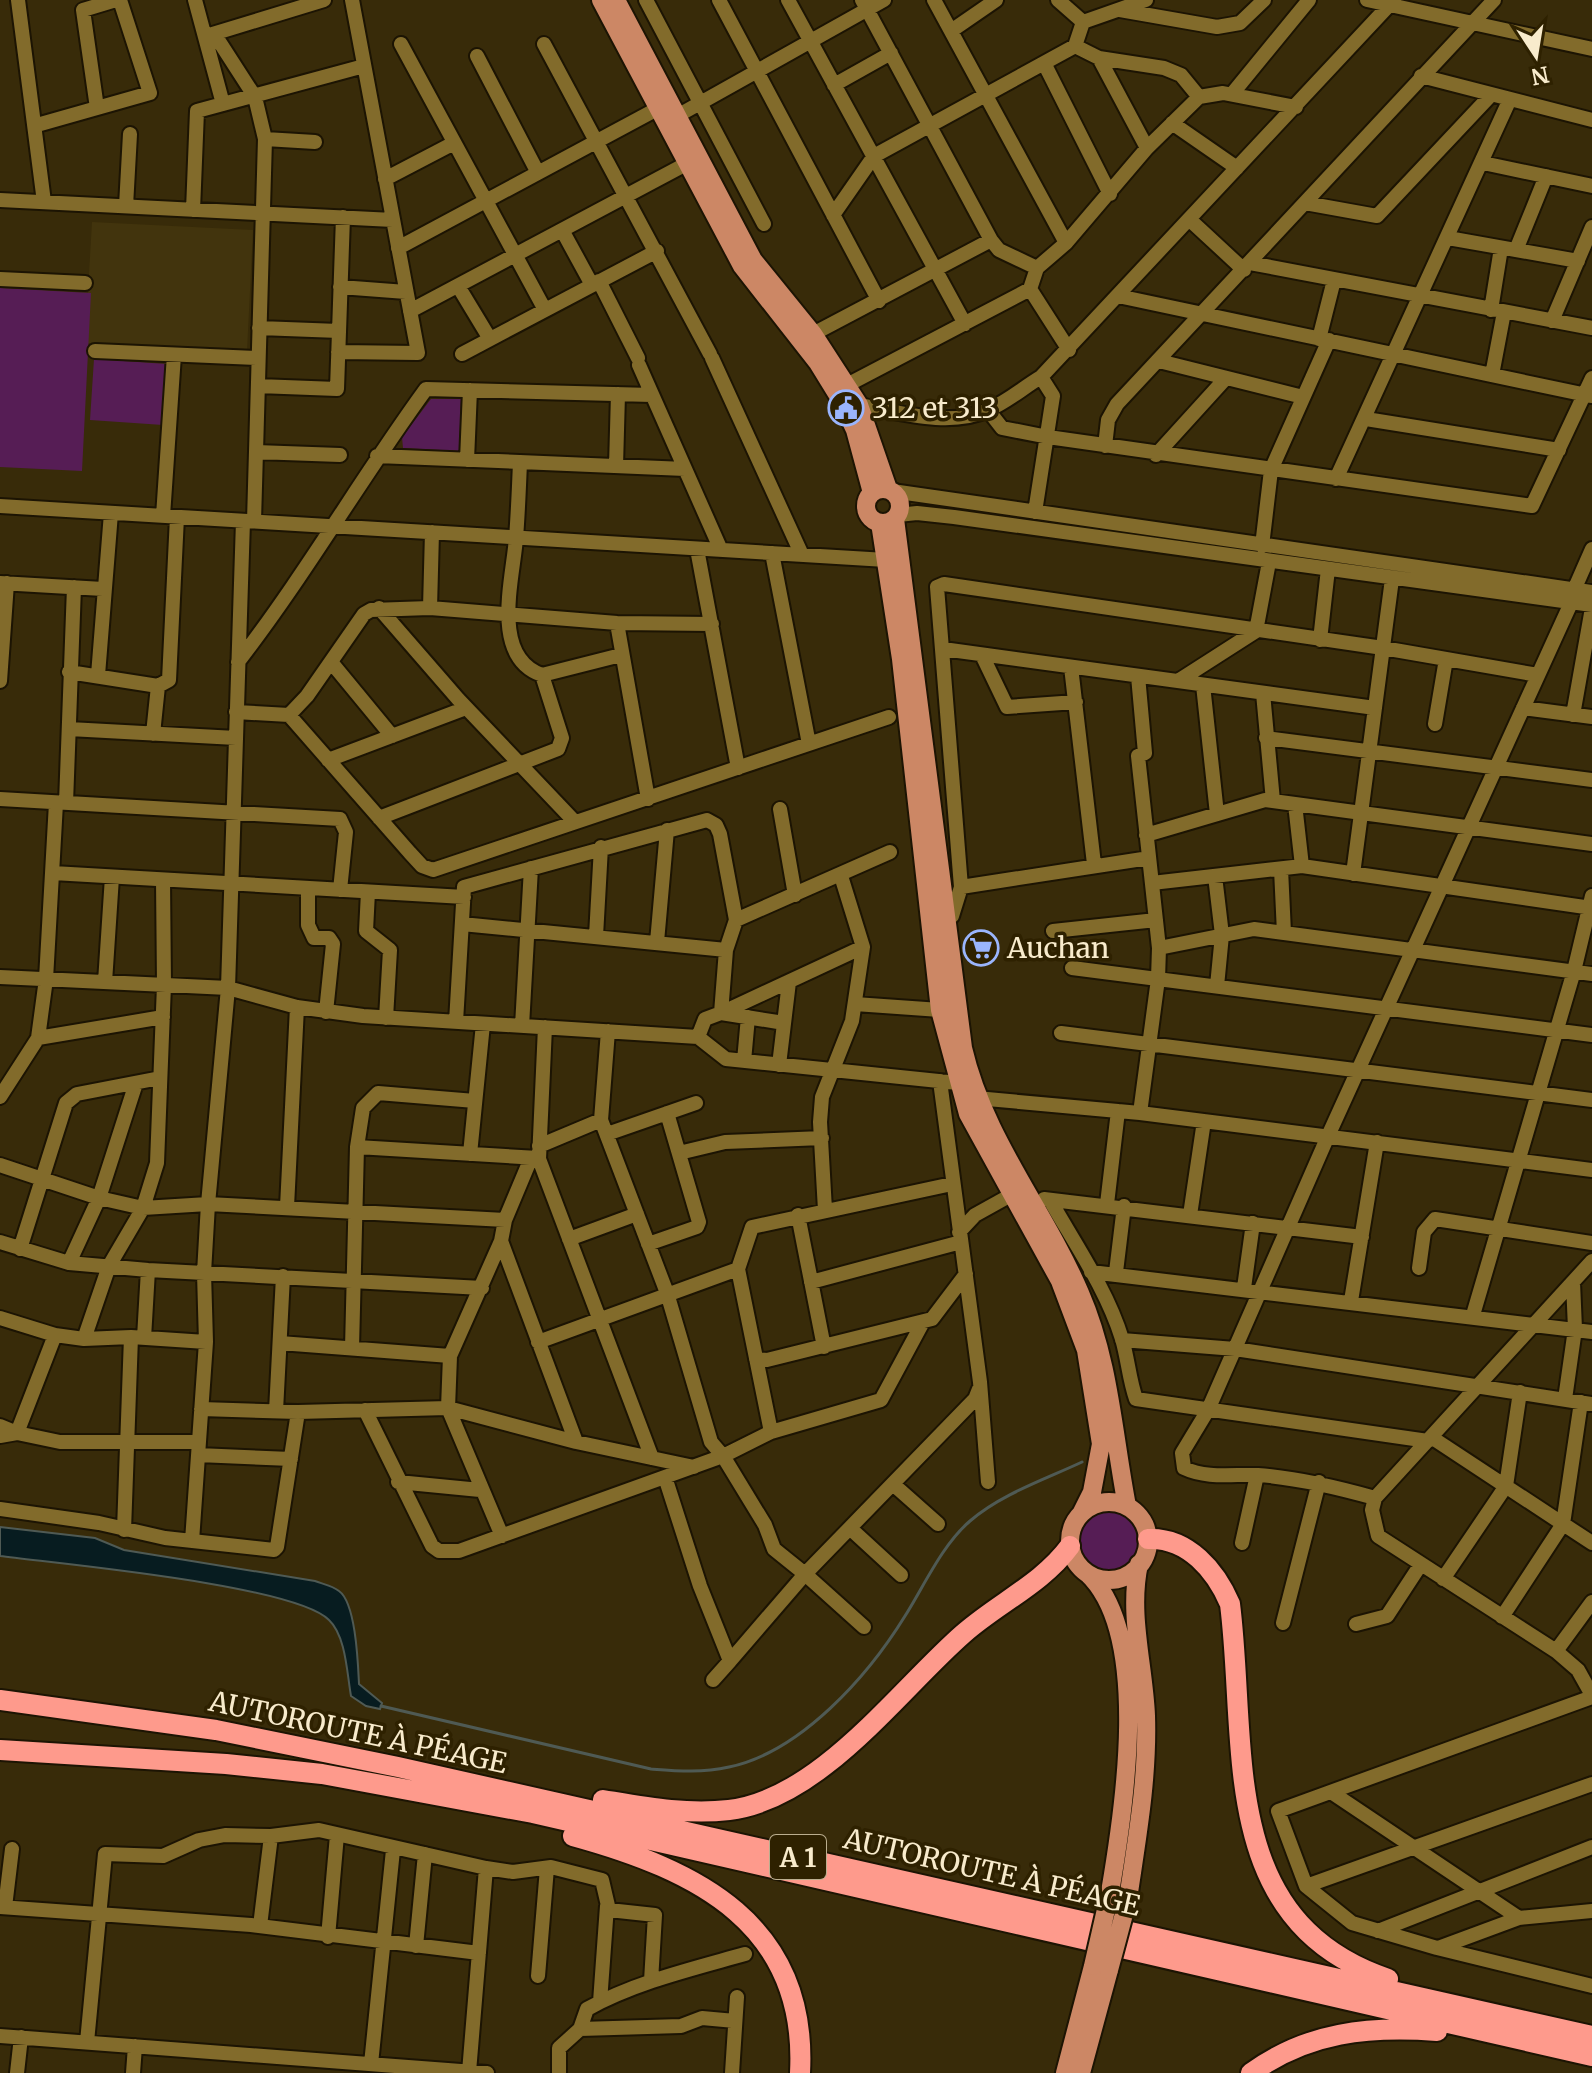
<svg xmlns="http://www.w3.org/2000/svg" width="1592" height="2073" font-family="Merriweather,serif">
  <style>
    .built { fill: #42340d }
    .green { fill: #561d55 }
    .water { fill: #071c20; stroke: #4f5a54; stroke-width: 2 }
    .lines { fill: none; stroke-linecap: round; stroke-linejoin: round }
    .stream { stroke: #4f5a54; stroke-width: 3 }
    .minor-casing { stroke: #1c1403; stroke-width: 18 }
    .major-casing { stroke: #1c1403; stroke-width: 22 }
    .highway-casing { stroke: #1c1403; stroke-width: 24 }
    .minor { stroke: #826b2b; stroke-width: 14 }
    .major { stroke: #cc8765; stroke-width: 18 }
    .highway { stroke: #fe9a8c; stroke-width: 20 }
    .major-bridge-casing { stroke: #1c1403; stroke-width: 22; stroke-linecap: butt }
    .major-bridge { stroke: #cc8765; stroke-width: 18 }
    .labels { text-anchor: middle; dominant-baseline: central; stroke-width: 7; stroke-linejoin: round; paint-order: stroke }
    .shield { fill: #2e2100; stroke: #bbae8f; stroke-width: 2 }
    .shield-label { font-size: 26px; font-weight: bold; fill: #f8ebcc }
    .poi-label { font-size: 28px; fill: #f8ebcc; stroke: #2e2100; text-anchor: start }
    .street-label { font-size: 28px; fill: #f8ebcc; stroke: #2e2100 }
  </style>
  <rect width="100%" height="100%" fill="#382b09"/>
  <path class="built" d="M 92,222 L 253,230 L 247,351 L 85,343 Z"/>
  <path class="green" d="M 0,288 L 91,293 L 82,471 L 0,467 Z
    M 94,359 L 167,364 L 163,425 L 90,420 Z
    M 431,399 L 461,399 L 459,451 L 403,448 L 402,437 Z
    M1076 1540a32 32 0 1 1 64 0a32 32 0 1 1-64 0Z"/>
  <path class="water" d="M 0,1527 L 95,1538 L 124,1550 L 315,1581 C 323,1584 333,1586 339,1591 C 356,1603 358,1664 359,1684 L 382,1703 L 380,1709 L 366,1706 L 351,1696 C 347,1674 346,1636 329,1620 C 294,1585 60,1564 0,1556 Z"/>
  <g class="lines">
    <path class="stream" d="M 381,1706 L 651,1769 C 678,1771 702,1773 729,1767 C 801,1752 868,1676 905,1616 C 924,1586 942,1545 970,1521 C 1001,1494 1046,1479 1082,1462"/>
    <defs>
      <path id="minor" d="M 18,0 L 44,202
        M 195,0 L 223,104
        M 646,0 L 764,224
        M 719,0 L 879,301
        M 788,0 L 965,324
        M 862,0 L 991,240
        M 934,0 L 1066,243
        M 1058,0 L 1083,22
        M 1367,0 L 1592,49
        M 1120,10 L 1217,27 L 1240,23 L 1264,0
        M 1083,22 L 1146,0
        M 951,31 L 996,0
        M 215,35 L 255,97 L 265,139 L 254,521
        M 206,36 L 324,0
        M 401,44 L 545,310
        M 544,44 L 710,354
        M 1075,46 L 1099,58 L 1164,68 L 1181,75 L 1199,97
        M 477,56 L 538,173
        M 1099,58 L 1147,148
        M 1044,63 L 1110,194
        M 1421,76 L 1592,120
        M 834,85 L 891,53
        M 1232,94 L 1309,0
        M 97,108 L 83,10 L 116,0
        M 677,116 L 884,0
        M 1172,123 L 1237,168
        M 37,125 L 150,93 L 120,0
        M 265,139 L 315,142
        M 1483,163 L 1592,186
        M 385,179 L 454,143
        M 0,200 L 393,220
        M 1305,203 L 1377,216 L 1490,96
        M 126,206 L 130,134
        M 193,210 L 197,111 L 364,66
        M 833,215 L 874,156 L 1075,46 L 1083,22
        M 1190,220 L 1244,270
        M 562,230 L 592,285
        M 1448,238 L 1578,261
        M 398,248 L 657,109
        M 1516,250 L 1546,176
        M 1250,263 L 1592,328
        M 0,279 L 85,283
        M 599,281 L 638,358
        M 458,286 L 490,339
        M 340,287 L 406,292
        M 1030,289 L 1069,350
        M 1118,296 L 1591,396
        M 1491,310 L 1501,248
        M 410,311 L 686,164
        M 1552,321 L 1592,227
        M 259,328 L 339,331
        M 813,334 L 991,240 L 999,250 L 1037,268
        M 1319,339 L 1334,280
        M 95,351 L 258,358
        M 338,352 L 418,353 L 352,0
        M 462,354 L 657,251
        M 712,358 L 802,555
        M 1159,361 L 1303,397
        M 639,365 L 721,550
        M 1492,375 L 1504,312
        M 847,385 L 1030,289 L 1037,268 L 1066,243 L 1147,148 L 1199,97 L 1223,93 L 1296,107
        M 258,386 L 337,389 L 343,217
        M 859,405 C 899,412 949,428 988,410 C 1007,402 1024,387 1041,377 L 1394,0
        M 988,410 L 1002,428 L 1048,437 L 1532,506 L 1592,378
        M 1366,419 L 1559,450
        M 1105,446 L 1108,420 L 1117,404 L 1494,0
        M 256,452 L 340,455
        M 1156,455 L 1226,378
        M 377,456 L 685,469
        M 467,460 L 470,390
        M 520,462 C 519,487 518,513 516,538 C 513,579 490,657 542,675 L 621,655
        M 616,466 L 618,394
        M 1336,479 L 1510,99
        M 892,491 L 1592,592
        M 0,506 L 886,560
        M 1035,512 L 1053,396 L 1041,377
        M 898,515 L 917,513 L 954,517 L 1592,605
        M 163,516 L 174,355
        M 1262,546 L 1271,470 L 1329,340
        M 697,549 L 738,768
        M 772,553 L 809,744
        M 0,583 L 103,589
        M 1574,590 L 1592,549
        M 379,608 L 458,699 L 575,822
        M 430,608 L 432,532
        M 617,623 L 648,799
        M 1320,640 L 1328,569
        M 943,649 L 1375,708
        M 982,655 L 1007,707 L 1076,702
        M 238,662 C 306,574 361,478 426,389 L 652,395
        M 331,662 L 392,736
        M 1071,667 L 1094,864
        M 69,672 L 158,686 L 169,680 L 177,517
        M 98,675 L 111,513
        M 1138,676 L 1145,753 L 1138,756 L 1159,948 L 1158,979 L 1140,1113
        M 0,681 L 7,583
        M 1178,681 L 1256,631 L 1269,562
        M 1203,685 L 1217,814
        M 1263,693 L 1273,801
        M 1523,708 L 1592,717
        M 236,712 L 289,715 L 307,696 L 364,614 L 371,610 L 430,608 L 617,623 L 712,624
        M 289,715 L 410,853 L 422,866 L 433,870 L 889,717
        M 1573,715 L 1592,608
        M 1435,724 L 1446,659
        M 69,729 L 236,738
        M 153,734 L 158,686
        M 1266,738 L 1592,780
        M 328,760 L 466,708
        M 0,799 L 340,819 L 346,832 L 340,890
        M 66,803 L 74,587
        M 1295,804 L 1302,866
        M 780,809 L 795,895
        M 379,818 L 558,749 L 562,738 L 542,675
        M 1146,835 L 1265,800 L 1592,844
        M 1149,858 L 961,887 L 937,587 L 944,584 L 1383,648 L 1538,675
        M 1281,869 L 1284,933
        M 53,873 L 464,897
        M 1353,874 L 1392,579
        M 1215,876 L 1222,935 L 1217,986
        M 1152,883 L 1302,866 L 1592,908
        M 308,888 L 308,925 L 314,938 L 329,938 L 333,944 L 326,1012
        M 368,892 L 366,931 L 390,950 L 386,1018
        M 944,918 L 952,916 L 961,887
        M 736,920 L 890,852
        M 462,924 L 726,950
        M 1053,931 L 1156,920
        M 596,936 L 601,847
        M 657,942 L 667,830
        M 1159,948 L 1254,929 L 1592,974
        M 1072,968 L 1592,1035
        M 0,977 L 228,988 L 297,1007 L 363,1016 L 698,1037 L 726,1059 L 958,1083
        M 105,982 L 112,877
        M 855,1004 L 940,1010
        M 721,1013 L 863,947 L 841,876
        M 721,1013 L 784,1023
        M 456,1022 L 464,887 L 707,820 L 716,825 L 720,834 L 736,920 L 726,950 L 721,1013 L 705,1019 L 698,1037
        M 522,1026 L 531,868
        M 545,1027 L 539,1159 L 652,1458
        M 608,1031 L 601,1120 L 667,1293 L 711,1442 L 723,1456 L 765,1525 L 774,1549 L 805,1574 L 730,1661 L 700,1586 L 665,1477
        M 1061,1033 L 1592,1100
        M 38,1038 L 163,1017
        M 744,1061 L 748,1017
        M 779,1065 L 789,982
        M 940,1081 L 980,1382 L 988,1482
        M 0,1097 L 38,1038 L 46,979 L 56,803
        M 976,1098 L 1140,1113 L 1592,1170
        M 607,1134 L 696,1103
        M 539,1146 L 601,1120
        M 357,1147 L 538,1158
        M 679,1153 L 725,1142 L 822,1138
        M 470,1154 L 483,1024
        M 531,1158 L 505,1220 L 501,1241 L 576,1442
        M 0,1165 L 99,1198 L 143,1208 L 208,1204 L 505,1220
        M 1044,1199 L 1362,1237
        M 1050,1200 C 1075,1244 1107,1290 1122,1339 C 1128,1359 1129,1379 1136,1399 L 1428,1441
        M 1107,1204 L 1118,1111
        M 287,1207 L 297,1007
        M 825,1210 L 820,1122 L 822,1097 L 852,1021 L 863,947
        M 798,1215 L 824,1347
        M 1190,1215 L 1204,1121
        M 959,1232 L 975,1215 L 1011,1195
        M 569,1239 L 637,1214
        M 501,1241 L 450,1356 L 448,1408 L 502,1536
        M 0,1242 L 69,1263 L 148,1270 L 482,1288
        M 648,1244 L 697,1227 L 699,1222 L 667,1113
        M 20,1249 L 66,1103 L 77,1094 L 160,1078
        M 1592,1261 L 1375,1498 L 1372,1510 L 1378,1536 L 1556,1651 L 1578,1670 L 1592,1695
        M 69,1263 L 99,1198 L 136,1083
        M 1419,1268 L 1424,1232 L 1435,1219 L 1592,1243
        M 1091,1272 L 1592,1332
        M 1116,1272 L 1124,1206
        M 811,1282 L 961,1242
        M 1244,1288 L 1253,1223
        M 1351,1301 L 1377,1142
        M 1473,1315 L 1574,971 L 1592,896
        M 0,1318 L 55,1335 L 84,1339 L 131,1337 L 206,1342
        M 144,1338 L 148,1270
        M 84,1339 L 109,1266 L 143,1208 L 157,1163 L 164,985 L 163,880
        M 1122,1340 L 1235,1349 L 1592,1404
        M 538,1342 L 738,1269 L 752,1227 L 952,1184
        M 280,1343 L 450,1356
        M 352,1348 L 357,1147 L 363,1108 L 378,1093 L 475,1101
        M 756,1359 L 767,1360 L 932,1319 L 966,1274
        M 1565,1399 L 1575,1329 L 1573,1282
        M 201,1409 L 298,1412 L 448,1408 L 576,1442 L 694,1467
        M 365,1410 L 432,1546 L 439,1551 L 459,1551 L 723,1456 L 771,1432 L 738,1269
        M 276,1411 L 283,1276
        M 0,1426 L 17,1433 L 55,1335
        M 771,1432 L 881,1400 L 923,1322
        M 0,1436 L 17,1433 L 60,1442 L 199,1442
        M 1431,1437 L 1592,1543
        M 198,1455 L 291,1459
        M 398,1482 L 480,1490
        M 894,1485 L 938,1524
        M 1375,1498 C 1336,1487 1299,1478 1258,1475 C 1233,1474 1207,1479 1184,1468 L 1182,1453 L 1208,1410 L 1328,1136 L 1571,603
        M 0,1509 L 99,1523 L 165,1538 L 274,1550 L 277,1547 L 298,1412
        M 124,1530 L 131,1337
        M 852,1530 L 901,1575
        M 192,1541 L 206,1342 L 204,1273 L 208,1204 L 228,988 L 243,521
        M 1242,1543 L 1257,1475
        M 1443,1579 L 1506,1486 L 1520,1392
        M 1502,1617 L 1563,1524 L 1581,1402
        M 1283,1623 L 1319,1482
        M 1356,1624 L 1387,1616 L 1421,1564
        M 864,1627 L 805,1574 L 975,1399 L 979,1389
        M 1556,1651 L 1592,1602
        M 713,1680 L 730,1661
        M 1592,1697 L 1278,1811 L 1306,1886 L 1352,1923 L 1437,1948 L 1592,1986
        M 1331,1792 L 1519,1918
        M 1306,1886 L 1592,1784
        M 0,1907 L 251,1925 L 479,1953
        M 5,1907 L 12,1849
        M 260,1926 L 271,1836
        M 1378,1931 L 1592,1847
        M 328,1937 L 337,1835
        M 416,1946 L 425,1854
        M 1438,1948 L 1519,1918 L 1592,1911
        M 538,1976 L 547,1868
        M 600,2002 L 607,1906
        M 580,2029 L 587,2009 C 636,1982 692,1969 745,1954
        M 0,2036 L 487,2073
        M 87,2042 L 105,1854 L 163,1856 L 199,1840 L 225,1835 L 271,1836 L 319,1830 L 486,1868 L 513,1872 L 551,1867 L 602,1880 L 609,1910 L 655,1915 L 651,1981
        M 371,2064 L 393,1850
        M 469,2072 L 486,1868
        M 17,2073 L 21,2037
        M 133,2073 L 135,2046
        M 559,2073 L 559,2048 L 580,2029 L 681,2026 L 702,2018 L 735,2021
        M 732,2073 L 737,1997"/>
      <path id="major" d="M 601,0 L 742,266 L 818,363 L 842,402 L 855,430 L 872,493
        M 616,0 L 753,260 L 813,334 L 859,405 L 888,489
        M866 506a17 17 0 1 1 34 0a17 17 0 1 1-34 0Z
        M 895,519 L 963,1048 C 984,1139 1044,1209 1080,1293 C 1110,1362 1113,1434 1127,1506
        M 880,523 L 901,659 L 940,1010 L 968,1114 L 1060,1281 L 1086,1350 L 1101,1444 L 1092,1492 L 1082,1512
        M1070 1541a39 39 0 1 1 78 0a39 39 0 1 1-78 0Z
        M 1087,1573 C 1152,1634 1124,1811 1110,1892
        M 1128,1899 C 1137,1838 1148,1778 1146,1716 C 1144,1666 1128,1614 1139,1564
        M 1065,2073 L 1093,1966
        M 1081,2073 L 1109,1970"/>
      <path id="highway" d="M 1148,1539 C 1188,1537 1216,1571 1230,1604 C 1248,1747 1216,1921 1388,1979
        M 0,1700 L 216,1730 L 398,1767 L 1592,2036
        M 0,1750 L 226,1764 L 322,1774 L 533,1813 L 1592,2056
        M 603,1800 C 645,1807 686,1815 729,1810 C 820,1799 898,1691 963,1634 C 998,1603 1042,1584 1070,1546
        M 573,1836 C 697,1870 808,1924 800,2073
        M 1251,2073 C 1308,2032 1368,2026 1437,2031"/>
    </defs>
    <use href="#minor" class="minor-casing"/>
    <use href="#major" class="major-casing"/>
    <use href="#highway" class="highway-casing"/>
    <use href="#minor" class="minor"/>
    <use href="#major" class="major"/>
    <use href="#highway" class="highway"/>
    <defs>
      <path id="major-bridge" d="M 1093,1966 L 1110,1892
        M 1109,1970 L 1128,1899"/>
    </defs>
    <use href="#major-bridge" class="major-bridge-casing"/>
    <use href="#major-bridge" class="major-bridge"/>
  </g>
  <defs>
    <symbol id="civic-ring" viewBox="-11 -11 22 22"><circle r="9.5" fill="#2e2100" stroke="#9ab5fd" stroke-width="1.5"/><path d="M-.6-6.5H3V-4.5H.6V-3L4-1V1h2V6H-6V1h2V-1L-.6-3ZM-1.2 2.5V6h2.4V2.5Z" fill="#9ab5fd"/></symbol>
    <symbol id="supermarket-ring" viewBox="-11 -11 22 22"><circle r="9.5" fill="#2e2100" stroke="#9ab5fd" stroke-width="1.5"/><path d="M-6-5.5h2.5l.6 2H6L4.5 2H-2.5L-4.4-4H-6ZM-1.5 3.2a1.3 1.3 0 1 0 .1 0ZM3 3.2a1.3 1.3 0 1 0 .1 0Z" fill="#9ab5fd"/></symbol>
  </defs>
  <g fill-rule="evenodd">
    <use href="#civic-ring" x="826" y="388" width="40" height="40"/>
    <use href="#supermarket-ring" x="961" y="928" width="40" height="40"/>
  </g>
  <g class="labels">
    <rect class="shield" x="770" y="1835" width="56" height="44" rx="6"/>
    <g class="shield-label">
      <text x="798" y="1857">A 1</text>
    </g>
    <g class="poi-label">
      <text x="872" y="408">312 et 313</text>
      <text x="1007" y="948">Auchan</text>
    </g>
    <g class="street-label">
      <text transform="translate(358 1732) rotate(12)">AUTOROUTE À PÉAGE</text>
      <text transform="translate(992 1872) rotate(13)">AUTOROUTE À PÉAGE</text>
    </g>
  </g>
  <g transform="translate(1536 56) rotate(168)" stroke="#2e2100" stroke-width="6" paint-order="stroke">
  <path d="M0-6L14 30L0 20L-14 30Z" fill="#f8ebcc"/>
  <text y="-12" font-size="22" font-weight="bold" text-anchor="middle" fill="#f8ebcc">N</text>
  </g>
</svg>
